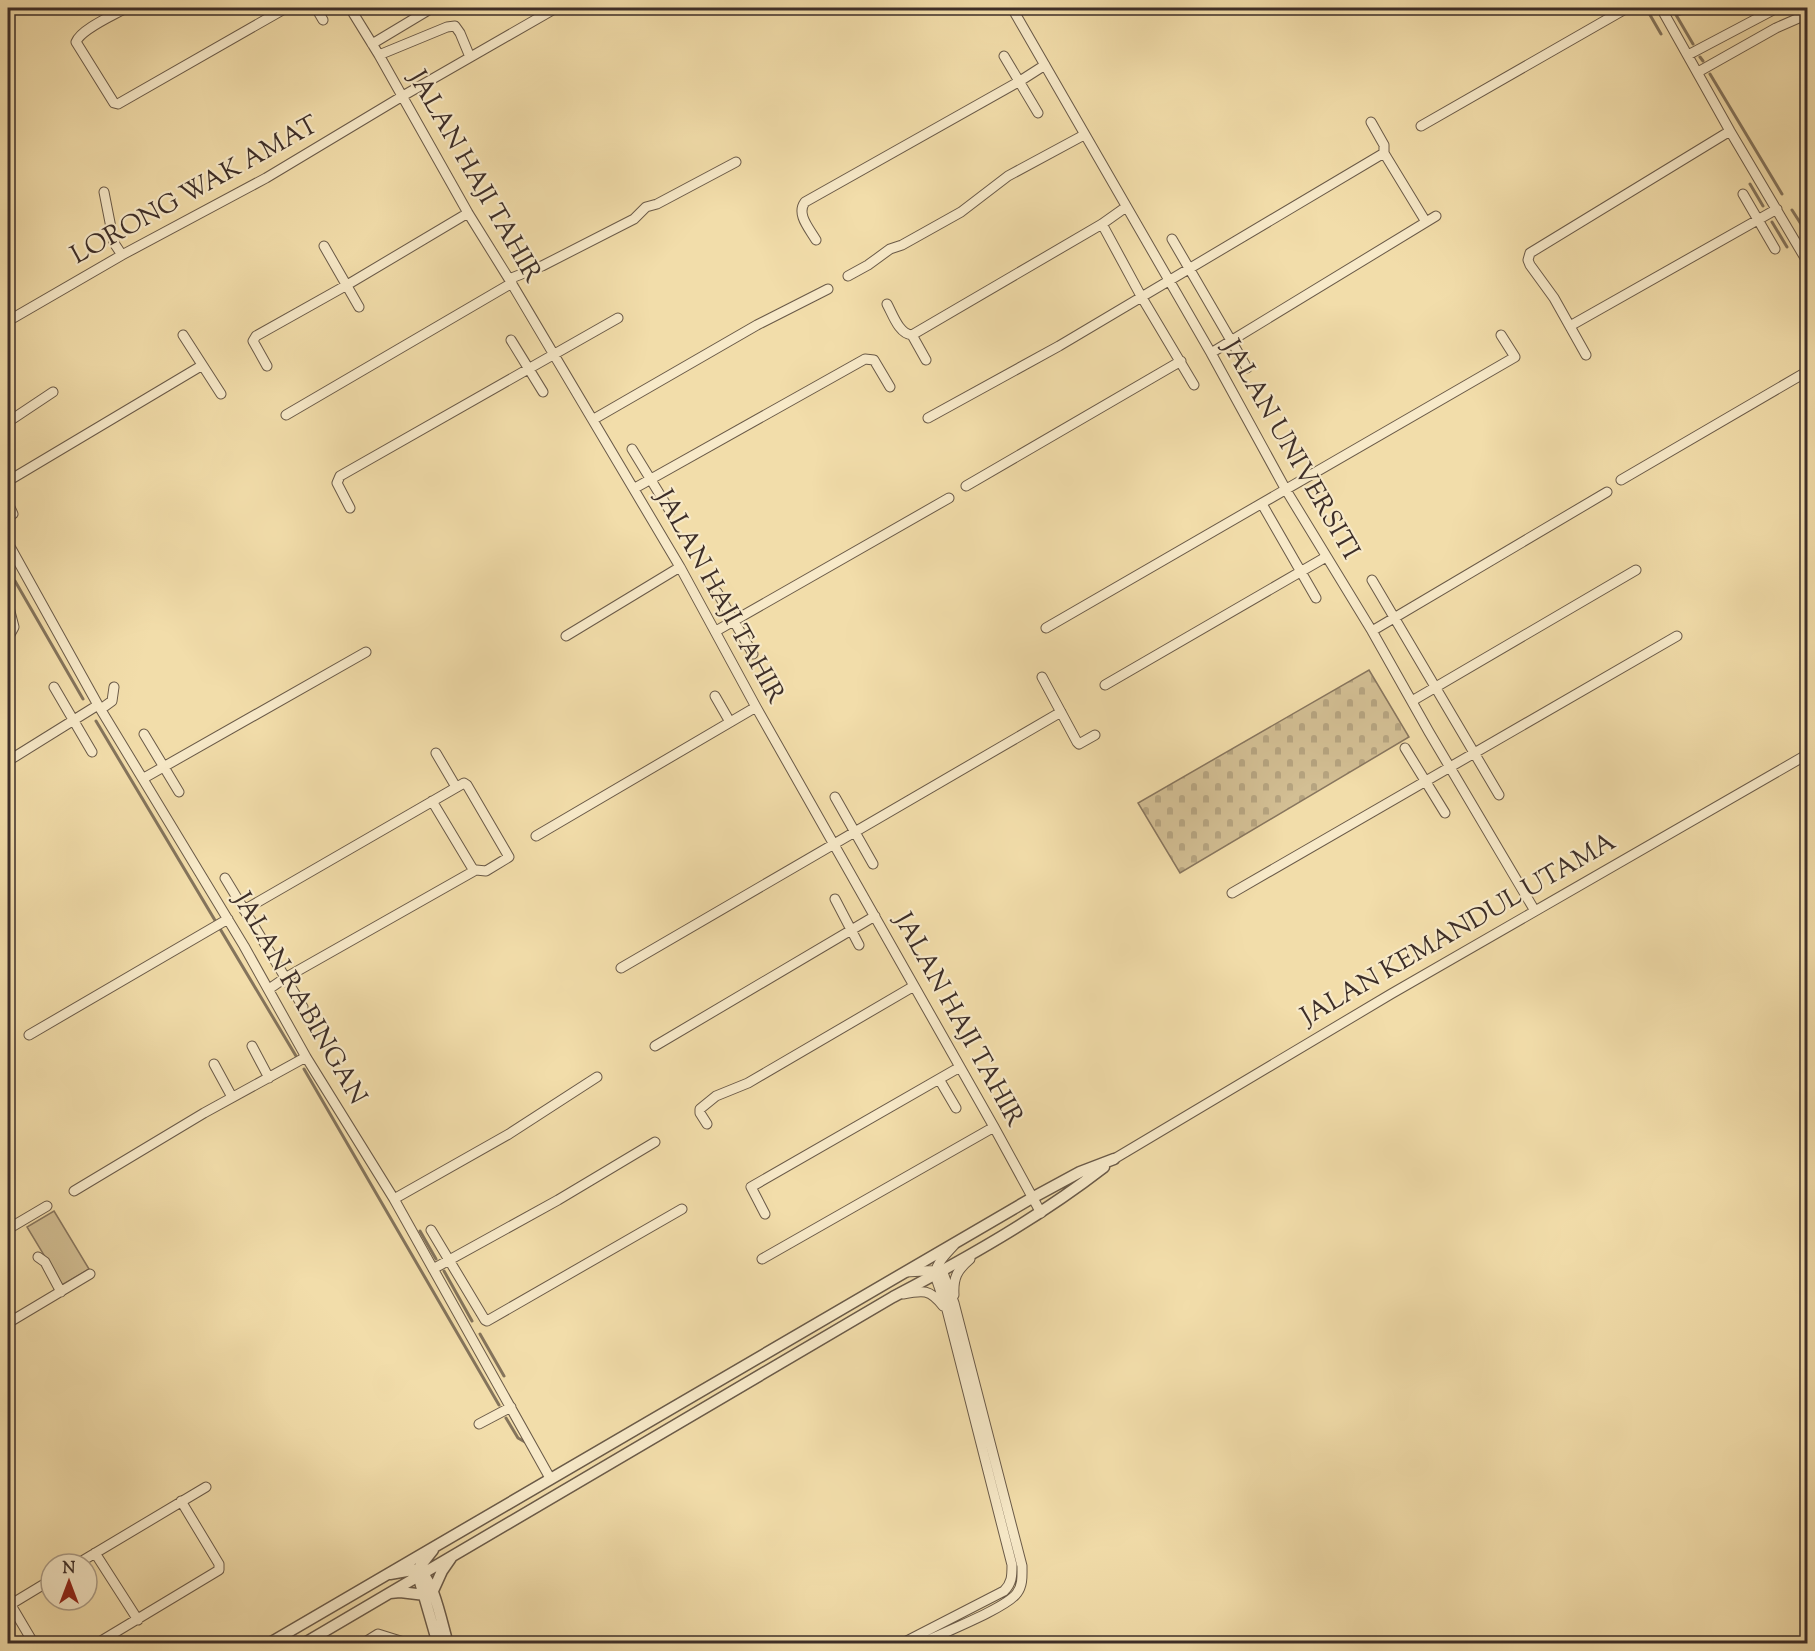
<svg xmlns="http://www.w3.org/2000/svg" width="1815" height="1651" font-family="'Sorts Mill Goudy',serif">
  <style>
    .cemetery { fill: url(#cemetery-stones); stroke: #88765e; stroke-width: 1.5 }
    .green { fill: #d3bf94; stroke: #88765e; stroke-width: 1.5 }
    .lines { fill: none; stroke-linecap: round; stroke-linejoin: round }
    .stream { stroke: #84745c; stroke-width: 3 }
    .minor-casing { stroke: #6a5a48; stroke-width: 11 }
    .tertiary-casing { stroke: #6a5a48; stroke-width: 13 }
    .minor { stroke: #f7e9c8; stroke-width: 9 }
    .tertiary { stroke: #f7e9c8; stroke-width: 10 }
    .labels { text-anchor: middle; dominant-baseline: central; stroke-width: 4.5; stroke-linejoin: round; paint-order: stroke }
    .street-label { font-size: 26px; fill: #3d2e28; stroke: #f7e9c8 }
  </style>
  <defs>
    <pattern id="cemetery-stones" width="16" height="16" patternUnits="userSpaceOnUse" patternTransform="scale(1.5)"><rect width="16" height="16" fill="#d3bf94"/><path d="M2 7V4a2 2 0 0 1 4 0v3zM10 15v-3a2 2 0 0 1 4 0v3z" fill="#b6a480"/></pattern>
  </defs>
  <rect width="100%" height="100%" fill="#f2ddaa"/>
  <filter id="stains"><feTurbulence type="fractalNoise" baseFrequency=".00333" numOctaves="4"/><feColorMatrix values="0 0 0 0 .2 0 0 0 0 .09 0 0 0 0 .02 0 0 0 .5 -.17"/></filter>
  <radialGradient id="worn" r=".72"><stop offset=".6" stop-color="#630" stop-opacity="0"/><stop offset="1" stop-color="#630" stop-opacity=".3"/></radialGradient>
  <path class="cemetery" d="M 1369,670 L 1409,737 L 1180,873 L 1138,803 Z"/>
  <path class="green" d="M 54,1211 L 89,1269 L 62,1285 L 27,1227 Z"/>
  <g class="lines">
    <path class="stream" d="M 1646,8 L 1661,34
      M 1672,8 L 1693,44
      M 1700,57 L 1703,61
      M 1710,74 L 1782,194
      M 1750,184 L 1763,206
      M 1792,210 L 1808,235
      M 1772,222 L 1787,247
      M 15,581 L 83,699
      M 96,721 L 296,1056
      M 304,1069 L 499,1405
      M 420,1231 L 436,1259
      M 444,1271 L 472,1321
      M 480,1334 L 504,1376
      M 506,1418 L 518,1438 L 525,1442"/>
    <defs>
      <path id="minor" d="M 126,8 C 114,15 81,29 76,42 L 114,103 L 118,104 L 286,8
        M 316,8 L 323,20
        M 350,8 L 379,55 L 468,213 L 509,279 L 680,567 L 756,707 L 994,1127 L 1041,1213
        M 1012,8 L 1211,353 L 1286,490 L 1372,631 L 1429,732 L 1535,911
        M 1661,8 L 1730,131 L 1808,263
        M 1677,8 L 1679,10
        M 372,44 L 432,8
        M 379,55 L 447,27 L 455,26 L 460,33 L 470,57
        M 1688,55 L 1777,8
        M 1004,56 L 1038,113
        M 1698,72 L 1776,28 L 1808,14
        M 1421,126 L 1627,8
        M 1384,153 L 1426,222
        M 104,192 L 114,243 L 122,255
        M 1743,194 L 1775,249
        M 1102,224 L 1141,296 L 1194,385
        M 1172,239 L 1247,368
        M 816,240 C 809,228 796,214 805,202 L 1020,81 L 1045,65
        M 324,246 L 359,307
        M 848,276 L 868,265 L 890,249 L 902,245 L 961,212 L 1008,176 L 1084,135
        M 509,279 L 542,266 L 634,219 L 646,207 L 657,204 L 736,162
        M 887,304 C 893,315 899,334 912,335 L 1102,224 L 1126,207
        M 8,321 L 122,255 L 266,178 L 401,97 L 556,8
        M 1570,326 L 1777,209
        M 183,335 L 221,394
        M 912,335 L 926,360
        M 511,340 L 543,392
        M 1211,353 L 1436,216
        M 1586,355 L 1554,298 L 1530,265 L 1528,260 L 1530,253 L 1730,131
        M 267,366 L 253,341 L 256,336 L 347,285 L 468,213
        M 286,415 L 512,283
        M 928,418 L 1059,346 L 1384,153 L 1384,145 L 1371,122
        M 594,419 L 757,325 L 828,289
        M 8,422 L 53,392
        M 632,449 L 670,511
        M 1621,480 L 1808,371
        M 8,481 L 201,366
        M 966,486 L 1181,361
        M 635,488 L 865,359 L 874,360 L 890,387
        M 8,503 L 13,514
        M 1262,504 L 1316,598
        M 350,508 L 337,483 L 340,476 L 618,318
        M 8,543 L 98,705 L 244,946 L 306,1057 L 394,1199 L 550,1478
        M 1372,580 L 1499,795
        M 717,592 L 753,654
        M 8,604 L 14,627 L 8,638
        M 1046,628 L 1515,357 L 1501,335
        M 716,631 L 949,498
        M 1372,631 L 1607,492
        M 566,636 L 680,567
        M 1042,677 L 1077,742 L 1079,744 L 1095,735
        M 1105,685 L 1326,557
        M 54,687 L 92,752
        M 715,696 L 730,722
        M 1412,701 L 1636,570
        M 101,709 L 112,701 L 114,687
        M 144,734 L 179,792
        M 1405,748 L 1445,813
        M 436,753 L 456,787
        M 8,761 L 98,705
        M 144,778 L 366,652
        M 835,797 L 873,864
        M 536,836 L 756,707
        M 225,878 L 303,1007
        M 1232,893 L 1677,636
        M 835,899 L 859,945
        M 244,910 L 464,783 L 467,785 L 509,857 L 486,871 L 476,870
        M 621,968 L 1061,712
        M 269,989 L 285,978 L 474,871 L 432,801
        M 29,1035 L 228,919
        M 252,1046 L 269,1078
        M 655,1046 L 875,916
        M 214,1064 L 232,1097
        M 939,1079 L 956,1108
        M 707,1124 L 700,1113 L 700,1109 L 716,1096 L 748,1083 L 914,986
        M 1114,1159 L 1391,994 L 1808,754
        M 74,1191 L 204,1113 L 306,1057
        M 394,1199 L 509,1134 L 597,1077
        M 765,1214 L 751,1187 L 960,1067
        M 8,1229 L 47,1206
        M 431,1230 L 485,1320 L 487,1321 L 682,1209
        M 38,1257 L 45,1262 L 61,1292
        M 762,1259 L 994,1127
        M 433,1269 L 558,1200 L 655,1142
        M 906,1272 L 942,1270 L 954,1303 L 1022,1566 C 1022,1575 1023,1585 1017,1593 C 1007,1608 940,1634 920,1644
        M 903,1294 C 923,1290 930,1289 943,1306
        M 954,1295 C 953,1278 957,1270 970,1259
        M 8,1323 L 90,1274
        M 479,1424 L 511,1407
        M 95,1553 L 138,1620
        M 77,1564 L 206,1487
        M 8,1600 L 34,1644
        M 8,1606 L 51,1580
        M 96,1644 L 219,1570 L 219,1564 L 181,1501
        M 362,1644 L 378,1634 L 410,1644
        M 901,1644 L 1004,1591 C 1012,1583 1012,1576 1012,1565 L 947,1310 L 935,1275 C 936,1263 946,1254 954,1245"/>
      <path id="tertiary" d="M 433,1550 L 418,1569 L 418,1575 L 438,1644
        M 390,1574 L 418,1569 C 434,1579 442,1625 448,1644
        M 390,1593 L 400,1592 L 425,1595
        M 432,1593 L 442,1571 L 451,1558
        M 268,1644 L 1032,1198 L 1080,1172 L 1114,1159
        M 303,1644 L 893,1297 C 967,1258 1038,1218 1104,1167"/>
    </defs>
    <use href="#minor" class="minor-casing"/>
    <use href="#tertiary" class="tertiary-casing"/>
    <use href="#minor" class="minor"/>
    <use href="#tertiary" class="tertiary"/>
  </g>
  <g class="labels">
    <g class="street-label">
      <text transform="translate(474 177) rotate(60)">JALAN HAJI TAHIR</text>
      <text transform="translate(195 191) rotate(-29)">LORONG WAK AMAT</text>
      <text transform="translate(1290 450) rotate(60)">JALAN UNIVERSITI</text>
      <text transform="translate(719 597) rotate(61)">JALAN HAJI TAHIR</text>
      <text transform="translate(1459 930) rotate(-30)">JALAN KEMANDUL UTAMA</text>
      <text transform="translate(299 999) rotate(60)">JALAN RABINGAN</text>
      <text transform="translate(958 1020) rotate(61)">JALAN HAJI TAHIR</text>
    </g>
  </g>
  <rect width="1815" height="1651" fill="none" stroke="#f2ddaa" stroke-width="30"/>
  <rect x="9" y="9" width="1797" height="1633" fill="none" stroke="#3d2e28" stroke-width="3"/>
  <rect x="15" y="15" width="1785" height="1621" fill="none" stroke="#3d2e28" stroke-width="1.5"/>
  <g transform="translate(69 1582)"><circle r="28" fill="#f7e9c8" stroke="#ad9e88" stroke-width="1.5"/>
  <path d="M0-4.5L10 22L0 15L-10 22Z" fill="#8f2418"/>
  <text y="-9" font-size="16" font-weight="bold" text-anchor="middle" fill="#3d2e28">N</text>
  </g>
  <rect width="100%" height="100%" filter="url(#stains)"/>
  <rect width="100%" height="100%" fill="url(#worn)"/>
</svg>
